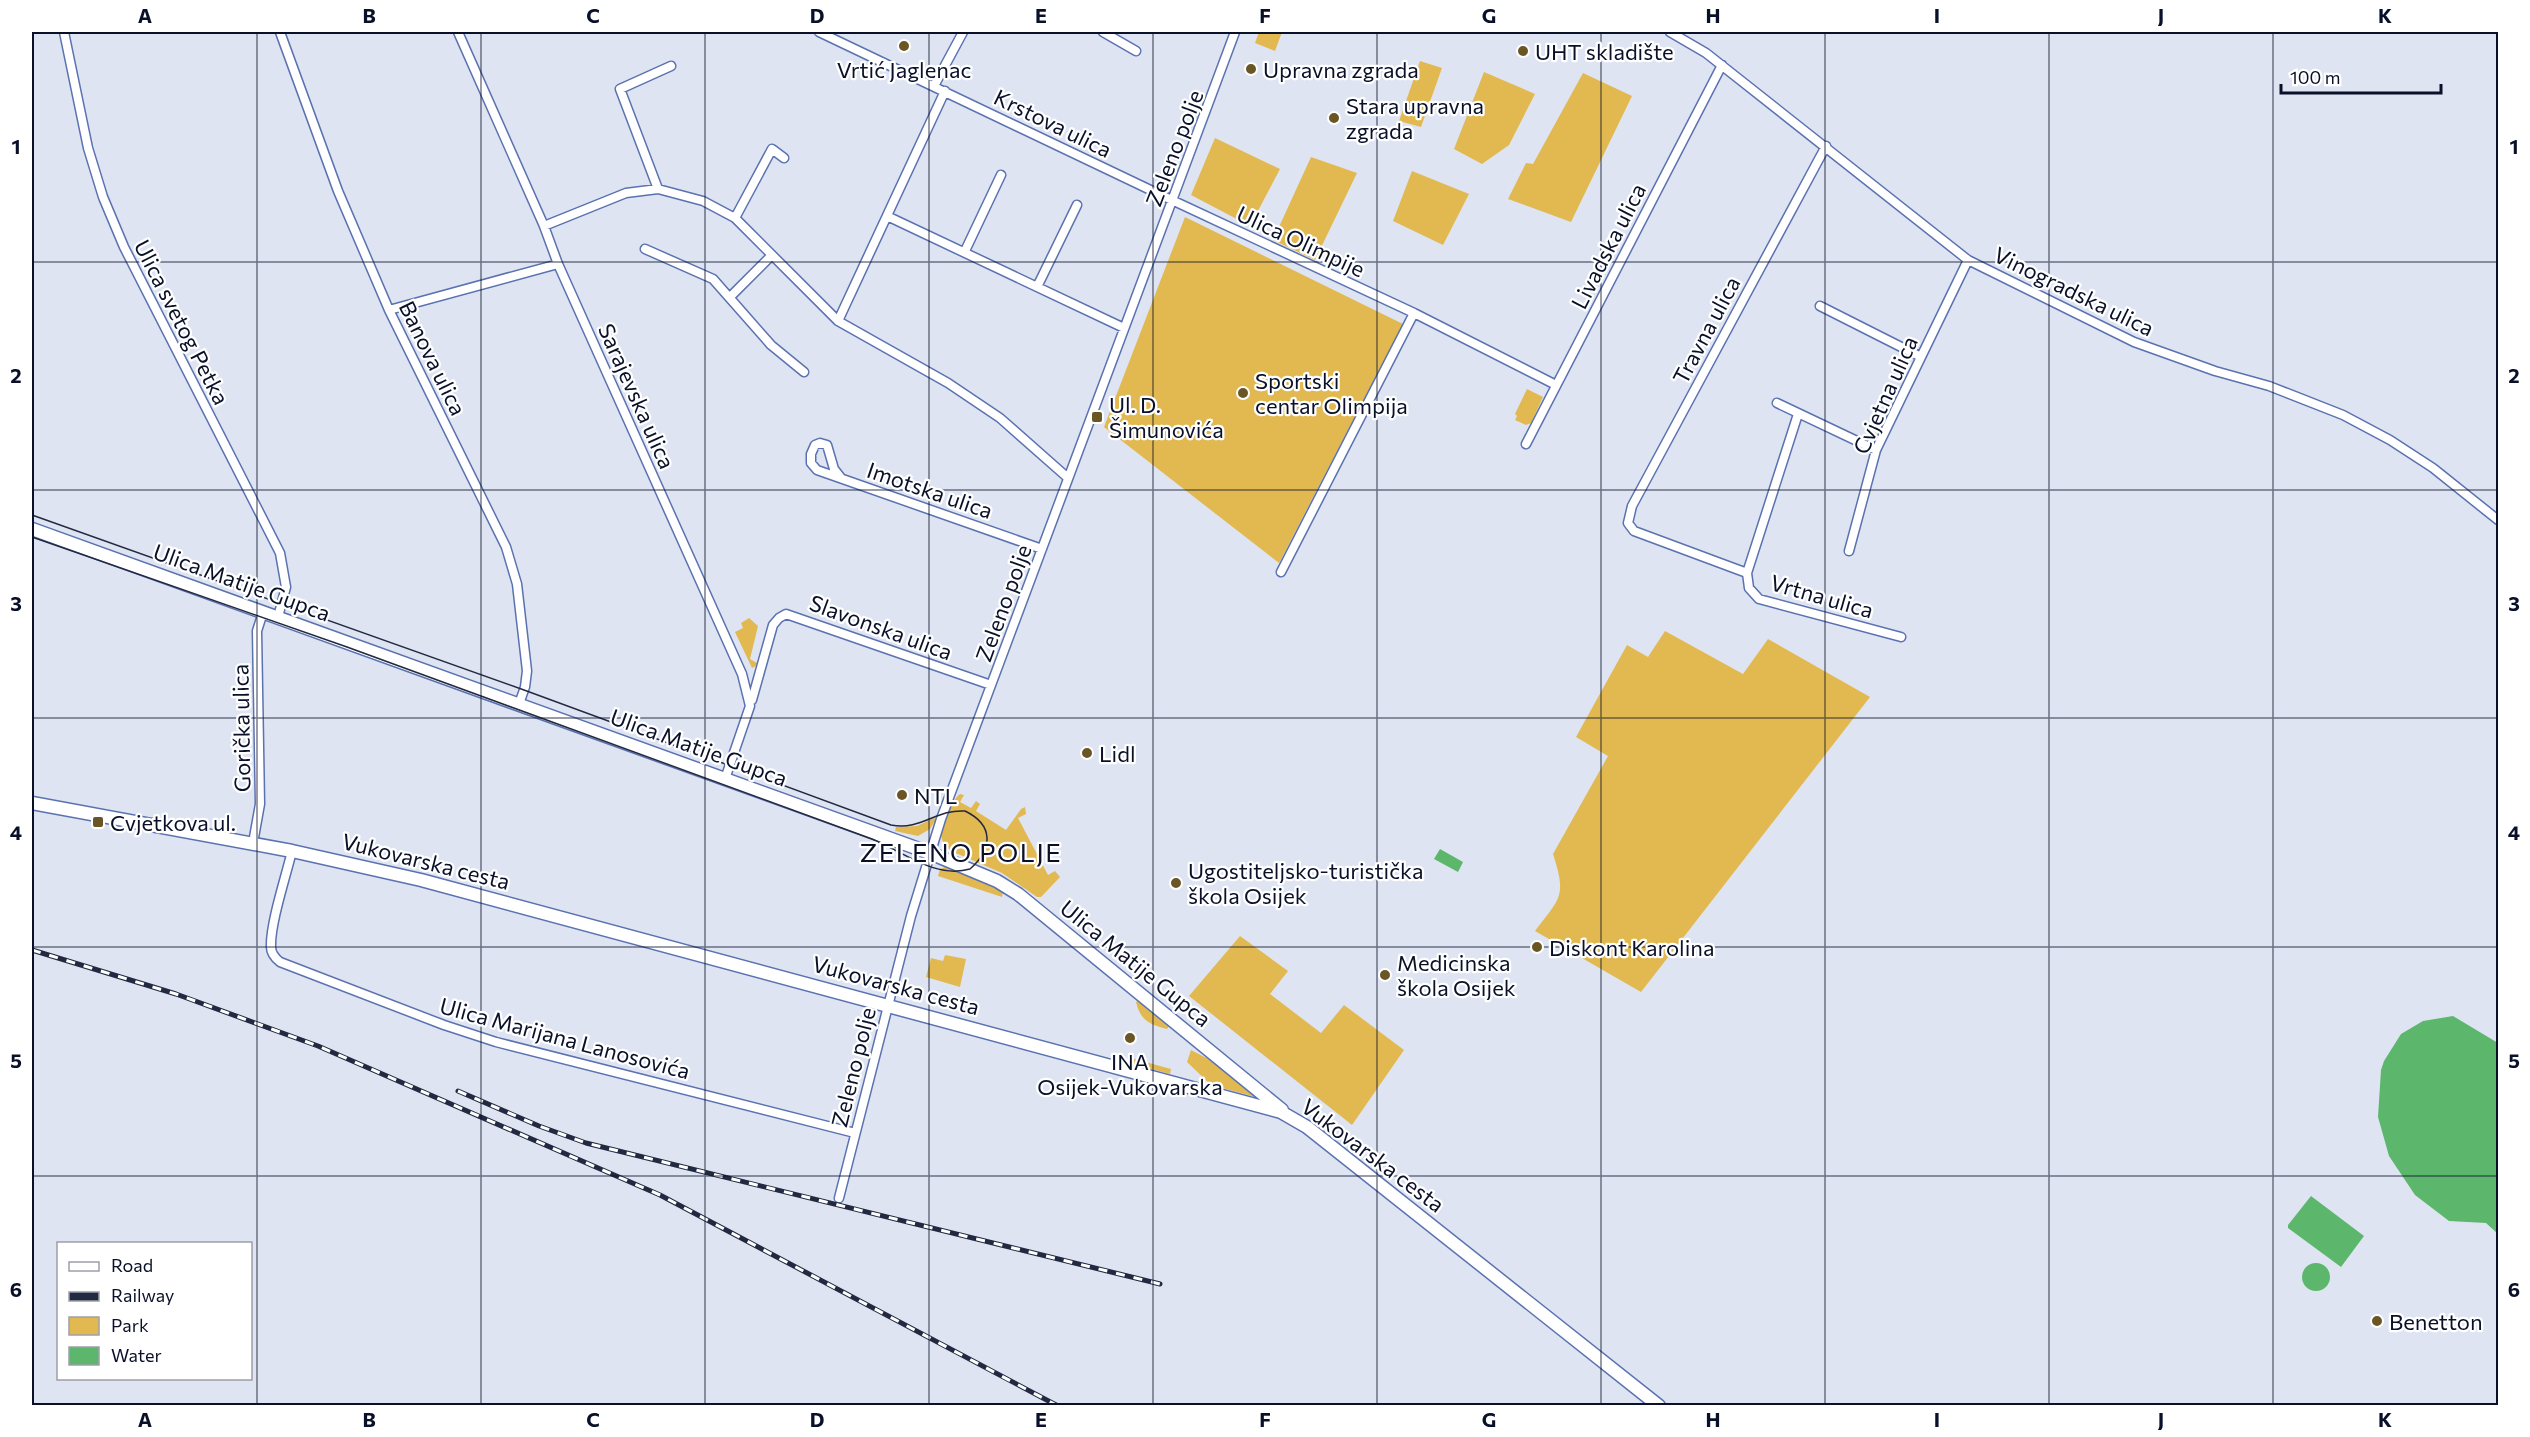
<svg xmlns="http://www.w3.org/2000/svg" width="2530" height="1437" font-family="Commissioner,sans-serif">
  <style>
    .green { fill: #e2b950 }
    .water { fill: #5cb76c }
    .lines { fill: none; stroke-linecap: round; stroke-linejoin: round }
    .street-casing { stroke: #5b72b0; stroke-width: 11 }
    .secondary-casing { stroke: #5b72b0; stroke-width: 15 }
    .street { stroke: #fff; stroke-width: 8 }
    .secondary { stroke: #fff; stroke-width: 12 }
    .tram { stroke: #222940; stroke-width: 1.5 }
    .rail-casing { stroke: #222940; stroke-width: 5 }
    .rail { stroke: #fff; stroke-width: 3; stroke-dasharray: 9; stroke-linecap: butt }
    .grid { fill: none; stroke: #091028; stroke-width: 1.5; stroke-opacity: 0.55 }
    .poi-dot { fill: #6a5625; stroke: #fff; stroke-width: 2 }
    .labels { text-anchor: middle; dominant-baseline: central; stroke-width: 4.5; stroke-linejoin: round; paint-order: stroke }
    .poi-label { font-size: 22px; fill: #091028; stroke: #fff; text-anchor: start }
    .street-label { font-size: 22px; fill: #091028; stroke: #fff }
    .quarter-label { font-size: 26px; letter-spacing: 1.5px; fill: #091028; stroke: #fff }
    .neatline { fill: none; stroke: #091028; stroke-width: 2 }
    .grid-label { font-size: 20px; text-anchor: middle; font-weight: bold; fill: #091028 }
  </style>
  <rect width="100%" height="100%" fill="#dee4f2"/>
  <path class="green" d="M 1259,32 L 1282,32 L 1275,51 L 1255,43 Z
    M 1420,61 L 1442,68 L 1421,127 L 1399,121 Z
    M 1484,72 L 1535,94 L 1509,145 L 1482,164 L 1454,149 Z
    M 1583,73 L 1632,96 L 1571,222 L 1508,199 L 1526,163 L 1533,164 Z
    M 1215,138 L 1280,169 L 1250,226 L 1191,195 Z
    M 1311,157 L 1357,173 L 1315,260 L 1273,240 Z
    M 1412,171 L 1469,194 L 1443,245 L 1393,221 Z
    M 1185,217 L 1403,324 L 1279,563 L 1104,427 Z
    M 1527,389 L 1543,397 L 1531,423 L 1526,425 L 1515,420 L 1517,416 L 1515,414 Z
    M 749,618 L 758,626 L 750,659 L 757,663 L 756,666 L 752,668 L 735,632 L 743,628 L 741,623 Z
    M 1665,631 L 1743,674 L 1768,639 L 1870,697 L 1641,992 L 1535,931 C 1560,898 1567,897 1553,854 L 1608,756 L 1576,737 L 1627,645 L 1648,657 Z
    M 960,794 L 964,795 L 960,802 L 971,808 L 976,801 L 980,804 L 976,811 L 1006,830 L 1021,809 L 1025,807 L 1026,814 L 1018,818 L 1048,875 L 1055,871 L 1060,877 L 1041,897 L 1037,897 L 1002,873 L 951,851 C 946,847 941,841 941,834 C 941,825 953,798 960,794 Z
    M 934,818 L 936,819 L 930,829 L 918,836 L 895,831 L 896,827 L 917,826 Z
    M 948,866 L 1003,892 L 1002,897 L 938,876 L 940,869 Z
    M 1240,936 L 1288,971 L 1270,994 L 1321,1033 L 1344,1005 L 1404,1050 L 1352,1125 L 1189,996 Z
    M 945,955 L 966,959 L 960,987 L 926,977 L 931,958 L 943,961 Z
    M 1139,1000 L 1170,1025 L 1167,1029 C 1150,1025 1140,1020 1136,1002 Z
    M 1191,1050 L 1216,1063 L 1256,1097 L 1211,1085 L 1187,1062 Z
    M 1131,1058 L 1171,1069 L 1170,1074 L 1130,1063 Z"/>
  <path class="water" d="M 1440,849 L 1463,862 L 1458,872 L 1434,859 Z
    M 2453,1016 L 2498,1043 L 2498,1234 L 2486,1223 L 2449,1221 L 2415,1195 L 2389,1156 L 2378,1117 L 2381,1070 L 2384,1061 L 2401,1034 L 2423,1021 Z
    M 2311,1196 L 2364,1236 L 2341,1267 L 2288,1228 L 2288,1225 Z
    M2302 1277a14 14 0 1 1 28 0a14 14 0 1 1-28 0Z"/>
  <g class="lines">
    <defs>
      <path id="street" d="M 64,32 L 88,148 L 103,197 L 124,247 L 280,553 L 286,587 L 278,617
        M 280,32 L 338,191 L 389,310 L 506,547 L 517,584 L 527,671 L 525,687 L 519,704
        M 458,32 L 544,226 L 558,264 L 742,674 L 750,706 L 725,779
        M 819,32 L 1161,195 L 1414,313 L 1556,385
        M 1103,32 L 1136,51
        M 1670,32 L 1706,53 L 1968,260 L 2134,342 L 2215,371 L 2269,386 L 2343,415 L 2390,440 L 2433,468 L 2498,520
        M 934,86 L 963,32
        M 1826,146 L 1632,506 L 1628,523 L 1634,531 L 1747,573 L 1749,588 L 1759,599 L 1901,637
        M 658,189 L 620,89 L 671,66
        M 887,216 L 1124,328
        M 735,218 L 772,149 L 784,158
        M 544,226 L 626,193 L 658,189 L 703,201 L 735,218 L 838,321 L 948,383 L 1000,418 L 1068,478
        M 645,249 L 713,279 L 771,345 L 804,372
        M 965,251 L 1001,175
        M 1038,285 L 1077,205
        M 730,297 L 771,256
        M 1820,306 L 1921,357
        M 389,310 L 558,264
        M 838,321 L 945,91
        M 1777,403 L 1876,450
        M 1526,444 L 1722,65
        M 841,478 L 834,469 L 827,445 L 820,443 L 815,445 L 811,454 L 811,463 L 817,470 L 1042,549
        M 1849,551 L 1876,450 L 1968,260
        M 1281,572 L 1414,313
        M 1747,573 L 1798,414
        M 752,700 L 773,625 L 779,618 L 786,614 L 991,685
        M 253,843 L 260,804 L 257,631 L 263,612
        M 292,851 C 286,876 270,924 271,947 C 271,954 275,958 280,962 L 444,1025 L 496,1042 L 855,1133
        M 839,1198 L 911,916 L 941,819 L 1235,32"/>
      <path id="secondary" d="M 32,529 L 930,853 L 997,881 L 1018,894 L 1282,1110
        M 32,803 L 292,851 L 421,880 L 1281,1112 L 1307,1127 L 1659,1406"/>
    </defs>
    <use href="#street" class="street-casing"/>
    <use href="#secondary" class="secondary-casing"/>
    <use href="#street" class="street"/>
    <use href="#secondary" class="secondary"/>
    <path class="tram" d="M 32,515 L 524,690 L 891,825 C 921,831 936,809 965,811 C 994,825 993,849 970,869 C 935,879 904,852 872,839 L 347,647 L 32,537"/>
    <defs>
      <path id="rail" d="M 32,950 L 176,994 L 318,1046 L 660,1195 L 1058,1406
        M 458,1091 L 539,1126 L 586,1143 L 1160,1284"/>
    </defs>
    <use href="#rail" class="rail-casing"/>
    <use href="#rail" class="rail"/>
  </g>
  <path class="grid" d="M 257,32 L 257,1406M 481,32 L 481,1406M 705,32 L 705,1406M 929,32 L 929,1406M 1153,32 L 1153,1406M 1377,32 L 1377,1406M 1601,32 L 1601,1406M 1825,32 L 1825,1406M 2049,32 L 2049,1406M 2273,32 L 2273,1406M 32,262 L 2498,262M 32,490 L 2498,490M 32,718 L 2498,718M 32,947 L 2498,947M 32,1176 L 2498,1176"/>
  <g class="poi-dot">
    <circle cx="904" cy="46" r="6"/>
    <circle cx="1523" cy="51" r="6"/>
    <circle cx="1251" cy="69" r="6"/>
    <circle cx="1334" cy="118" r="6"/>
    <circle cx="1243" cy="393" r="6"/>
    <rect x="1091" y="411" width="12" height="12" rx="3"/>
    <circle cx="1087" cy="753" r="6"/>
    <circle cx="902" cy="795" r="6"/>
    <rect x="92" y="816" width="12" height="12" rx="3"/>
    <circle cx="1176" cy="883" r="6"/>
    <circle cx="1537" cy="947" r="6"/>
    <circle cx="1385" cy="975" r="6"/>
    <circle cx="1130" cy="1038" r="6"/>
    <circle cx="2377" cy="1321" r="6"/>
  </g>
  <g class="labels">
    <g class="poi-label">
      <text x="1535" y="51">UHT skladište</text>
      <text x="904" y="69" text-anchor="middle">Vrtić Jaglenac</text>
      <text x="1263" y="69">Upravna zgrada</text>
      <text x="1346" y="105">Stara upravna<tspan x="1346" dy="25">zgrada</tspan></text>
      <text x="1255" y="380">Sportski<tspan x="1255" dy="25">centar Olimpija</tspan></text>
      <text x="1109" y="404">Ul. D.<tspan x="1109" dy="25">Šimunovića</tspan></text>
      <text x="1099" y="753">Lidl</text>
      <text x="914" y="795">NTL</text>
      <text x="110" y="822">Cvjetkova ul.</text>
      <text x="1188" y="870">Ugostiteljsko-turistička<tspan x="1188" dy="25">škola Osijek</tspan></text>
      <text x="1549" y="947">Diskont Karolina</text>
      <text x="1397" y="962">Medicinska<tspan x="1397" dy="25">škola Osijek</tspan></text>
      <text x="1130" y="1061" text-anchor="middle">INA<tspan x="1130" dy="25">Osijek-Vukovarska</tspan></text>
      <text x="2389" y="1321">Benetton</text>
    </g>
    <g class="street-label">
      <text transform="translate(1053 123) rotate(26)">Krstova ulica</text>
      <text transform="translate(1174 148) rotate(-69)">Zeleno polje</text>
      <text transform="translate(1301 241) rotate(25)">Ulica Olimpije</text>
      <text transform="translate(1608 246) rotate(-63)">Livadska ulica</text>
      <text transform="translate(2074 291) rotate(26)">Vinogradska ulica</text>
      <text transform="translate(182 322) rotate(63)">Ulica svetog Petka</text>
      <text transform="translate(1706 330) rotate(-62)">Travna ulica</text>
      <text transform="translate(433 358) rotate(64)">Banova ulica</text>
      <text transform="translate(1885 395) rotate(-66)">Cvjetna ulica</text>
      <text transform="translate(637 396) rotate(66)">Sarajevska ulica</text>
      <text transform="translate(930 490) rotate(19)">Imotska ulica</text>
      <text transform="translate(242 582) rotate(20)">Ulica Matije Gupca</text>
      <text transform="translate(1822 596) rotate(16)">Vrtna ulica</text>
      <text transform="translate(1003 603) rotate(-70)">Zeleno polje</text>
      <text transform="translate(881 627) rotate(20)">Slavonska ulica</text>
      <text transform="translate(241 728) rotate(-91)">Gorička ulica</text>
      <text transform="translate(699 747) rotate(20)">Ulica Matije Gupca</text>
      <text transform="translate(426 861) rotate(14)">Vukovarska cesta</text>
      <text transform="translate(1136 963) rotate(39)">Ulica Matije Gupca</text>
      <text transform="translate(896 985) rotate(15)">Vukovarska cesta</text>
      <text transform="translate(565 1038) rotate(15)">Ulica Marijana Lanosovića</text>
      <text transform="translate(853 1067) rotate(-76)">Zeleno polje</text>
      <text transform="translate(1373 1155) rotate(37)">Vukovarska cesta</text>
    </g>
    <g class="quarter-label">
      <text x="961" y="851">ZELENO POLJE</text>
    </g>
  </g>
  <rect width="2530" height="1437" fill="none" stroke="#ffffff" stroke-width="66"/>
  <rect x="57" y="1242" width="195" height="138" fill="#ffffff" stroke="#9d9fa9" stroke-width="1.5"/>
  <rect x="69" y="1262" width="30" height="9" fill="#ffffff" stroke="#9d9fa9" stroke-width="1.5"/>
  <text x="111" y="1272" font-size="18" fill="#091028">Road</text>
  <rect x="69" y="1292" width="30" height="9" fill="#222940" stroke="#9d9fa9" stroke-width="1.5"/>
  <text x="111" y="1302" font-size="18" fill="#091028">Railway</text>
  <rect x="69" y="1317" width="30" height="18" fill="#e2b950" stroke="#9d9fa9" stroke-width="1.5"/>
  <text x="111" y="1332" font-size="18" fill="#091028">Park</text>
  <rect x="69" y="1347" width="30" height="18" fill="#5cb76c" stroke="#9d9fa9" stroke-width="1.5"/>
  <text x="111" y="1362" font-size="18" fill="#091028">Water</text>
  <path d="M2281 84v9h160v-9" fill="none" stroke="#091028" stroke-width="3"/>
  <text x="2290" y="84" font-size="18" fill="#091028" stroke="#ffffff" stroke-width="4.5" paint-order="stroke">100 m</text>
  <rect x="33" y="33" width="2464" height="1371" class="neatline"/>
  <g class="grid-label">
    <text x="145" y="23">A</text>
    <text x="369" y="23">B</text>
    <text x="593" y="23">C</text>
    <text x="817" y="23">D</text>
    <text x="1041" y="23">E</text>
    <text x="1265" y="23">F</text>
    <text x="1489" y="23">G</text>
    <text x="1713" y="23">H</text>
    <text x="1937" y="23">I</text>
    <text x="2161" y="23">J</text>
    <text x="2385" y="23">K</text>
    <text x="16" y="154">1</text>
    <text x="2514" y="154">1</text>
    <text x="16" y="383">2</text>
    <text x="2514" y="383">2</text>
    <text x="16" y="611">3</text>
    <text x="2514" y="611">3</text>
    <text x="16" y="840">4</text>
    <text x="2514" y="840">4</text>
    <text x="16" y="1068">5</text>
    <text x="2514" y="1068">5</text>
    <text x="16" y="1297">6</text>
    <text x="2514" y="1297">6</text>
    <text x="145" y="1427">A</text>
    <text x="369" y="1427">B</text>
    <text x="593" y="1427">C</text>
    <text x="817" y="1427">D</text>
    <text x="1041" y="1427">E</text>
    <text x="1265" y="1427">F</text>
    <text x="1489" y="1427">G</text>
    <text x="1713" y="1427">H</text>
    <text x="1937" y="1427">I</text>
    <text x="2161" y="1427">J</text>
    <text x="2385" y="1427">K</text>
  </g>
</svg>
